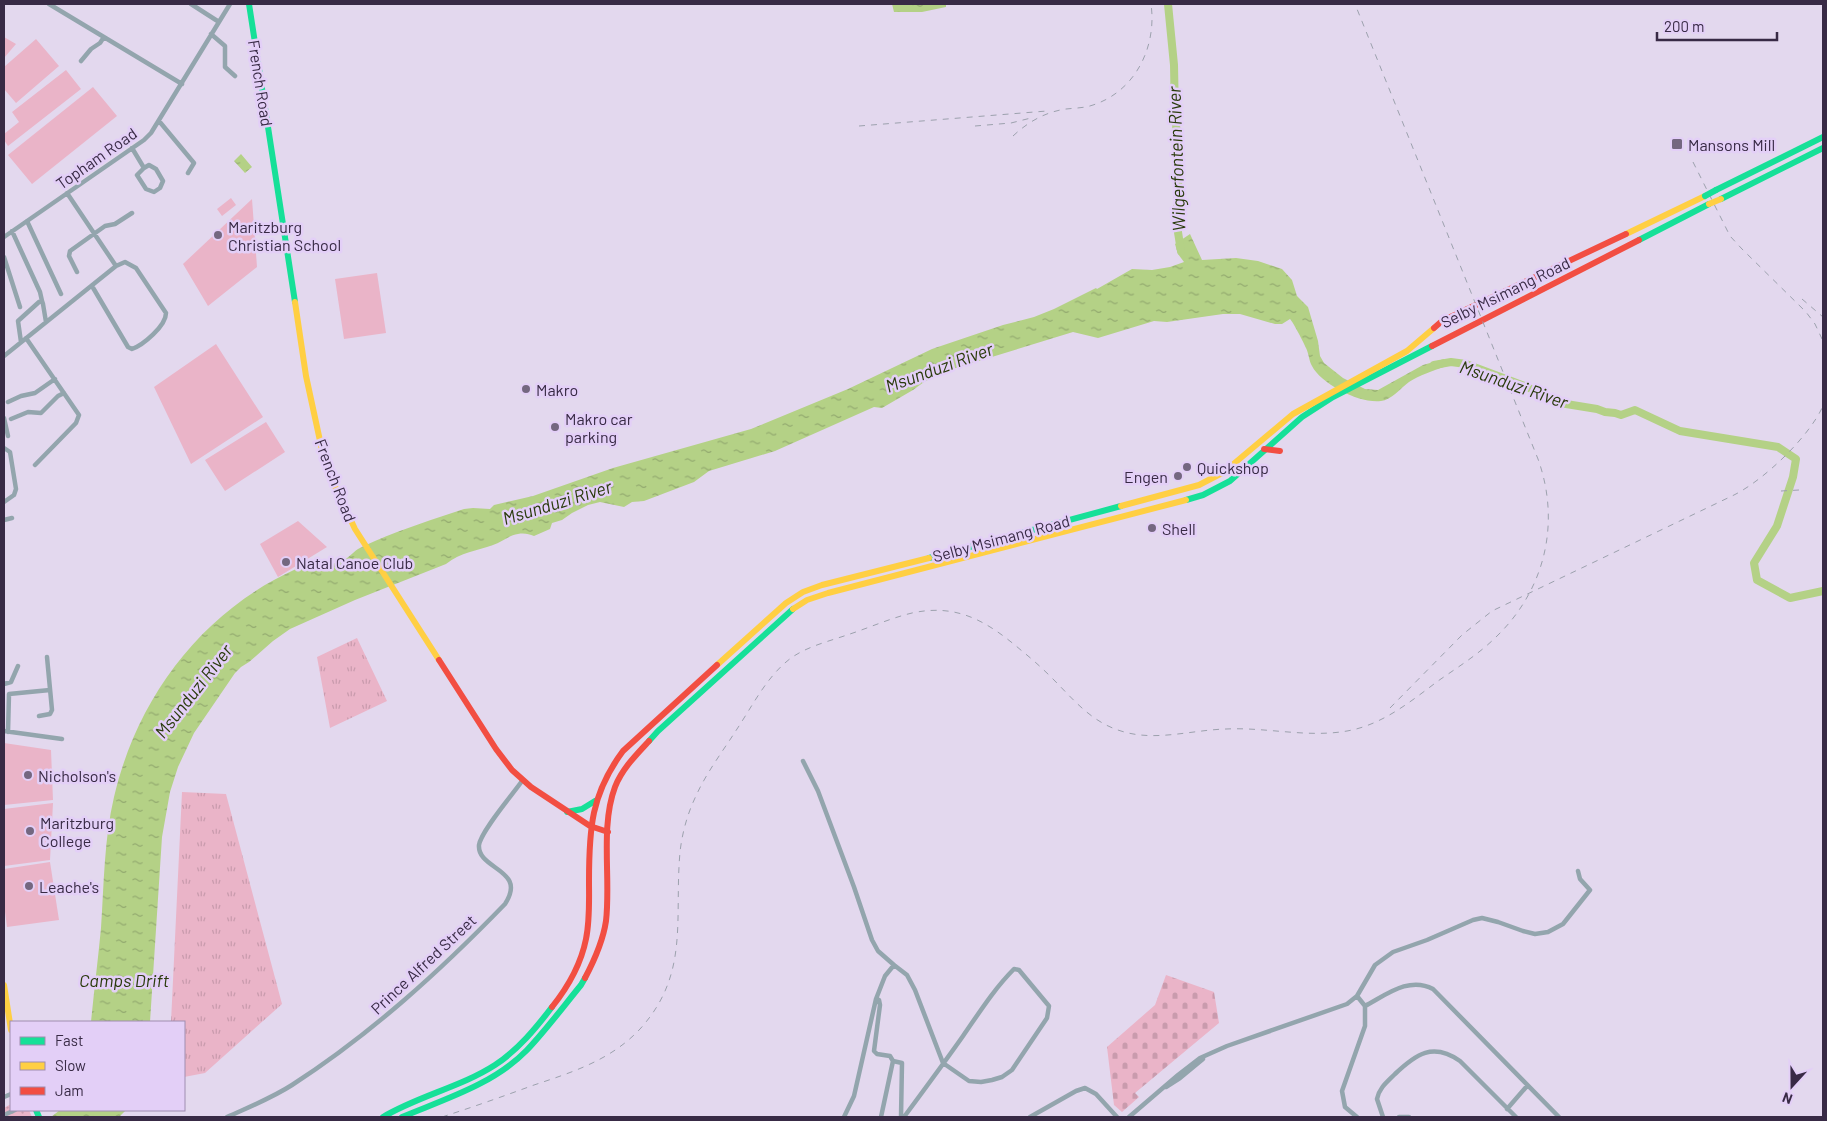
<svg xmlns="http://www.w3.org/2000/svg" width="1827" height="1121" font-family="Barlow,sans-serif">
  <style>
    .grass { fill: url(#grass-tufts) }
    .cemetery { fill: url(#cemetery-stones) }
    .park { fill: url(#park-dots) }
    .garden { fill: #eab4c8 }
    .water { fill: url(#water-ripples) }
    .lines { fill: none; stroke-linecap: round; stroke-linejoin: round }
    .river { stroke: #b4d186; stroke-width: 8 }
    .street { stroke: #93a5ad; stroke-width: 4.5 }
    .fast { stroke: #16e098; stroke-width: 6 }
    .slow { stroke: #ffcf43; stroke-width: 6 }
    .jam { stroke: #f24e42; stroke-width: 6 }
    .rail { stroke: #9ca1ad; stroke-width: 1; stroke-dasharray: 6 6; stroke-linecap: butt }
    .fast-bridge { stroke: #16e098; stroke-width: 6 }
    .slow-bridge { stroke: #ffcf43; stroke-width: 6 }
    .poi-dot { fill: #746780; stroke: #e3cff7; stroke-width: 2 }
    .labels { text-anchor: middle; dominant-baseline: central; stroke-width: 5; stroke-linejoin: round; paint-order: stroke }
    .street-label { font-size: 16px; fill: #382a45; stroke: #e3cff7 }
    .poi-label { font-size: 16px; fill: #382a45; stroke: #e3cff7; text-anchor: start }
    .water-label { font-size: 18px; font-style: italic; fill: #2a3b0c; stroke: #e3cff7 }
  </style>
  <defs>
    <pattern id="grass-tufts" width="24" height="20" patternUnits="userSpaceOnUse" patternTransform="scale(1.25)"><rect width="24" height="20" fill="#eab4c8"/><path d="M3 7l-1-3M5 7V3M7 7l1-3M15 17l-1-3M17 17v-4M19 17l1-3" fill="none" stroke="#c99bad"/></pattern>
    <pattern id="cemetery-stones" width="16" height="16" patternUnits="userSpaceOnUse" patternTransform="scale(1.25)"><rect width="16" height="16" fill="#eab4c8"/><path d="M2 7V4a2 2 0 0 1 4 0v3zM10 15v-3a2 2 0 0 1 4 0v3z" fill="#c99bad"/></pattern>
    <pattern id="park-dots" width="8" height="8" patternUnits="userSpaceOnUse" patternTransform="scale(1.25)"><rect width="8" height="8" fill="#eab4c8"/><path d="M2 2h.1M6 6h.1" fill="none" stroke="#c99bad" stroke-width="1.8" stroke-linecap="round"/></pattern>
    <pattern id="water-ripples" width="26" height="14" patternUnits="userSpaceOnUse" patternTransform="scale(1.25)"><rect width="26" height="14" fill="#b4d186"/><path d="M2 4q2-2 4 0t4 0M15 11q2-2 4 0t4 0" fill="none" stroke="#93aa6f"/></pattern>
  </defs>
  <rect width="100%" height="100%" fill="#e3d8ee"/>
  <path class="grass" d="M 357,638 L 387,701 L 330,728 L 317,657 Z
    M 182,792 L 226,794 L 282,1004 L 205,1073 L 184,1077 L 184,1022 L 171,1022 Z"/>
  <path class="cemetery" d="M 1166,975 L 1214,992 L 1219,1023 L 1135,1093 L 1139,1097 L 1122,1112 L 1114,1105 L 1107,1047 L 1155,1005 Z"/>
  <path class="park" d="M 11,1104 L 11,1110 L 29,1110 L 32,1117 L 4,1117 L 4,1108 Z"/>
  <path class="garden" d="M 4,37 L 16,44 L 4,58 Z
    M 36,39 L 59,66 L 16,103 L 4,89 L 4,67 Z
    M 66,70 L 81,89 L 8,146 L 4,140 L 4,134 L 19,122 L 12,112 Z
    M 93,87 L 117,116 L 32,184 L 8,155 Z
    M 231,198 L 236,205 L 222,216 L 217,209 Z
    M 252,199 L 257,267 L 208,306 L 183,264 Z
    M 377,273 L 386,333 L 344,339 L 335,279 Z
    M 216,344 L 263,417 L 191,464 L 154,387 Z
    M 266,422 L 285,452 L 225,491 L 205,460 Z
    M 298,521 L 327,547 L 278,577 L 260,544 Z
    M 4,743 L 51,750 L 53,800 L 4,805 Z
    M 53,803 L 50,860 L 4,866 L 4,809 Z
    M 50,862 L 59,920 L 7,927 L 4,904 L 4,869 Z"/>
  <path class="water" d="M 892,4 L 946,4 L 946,7 L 922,12 L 894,12 Z
    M 241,154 L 252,167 L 245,173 L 234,161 Z
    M 1190,234 L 1202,260 L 1236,258 L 1258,261 L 1282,269 L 1292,280 L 1297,296 L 1308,307 L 1318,341 L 1320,356 L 1324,363 L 1343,378 L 1365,389 L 1378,390 L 1423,365 L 1444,359 L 1444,367 C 1432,371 1420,375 1409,382 C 1401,388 1391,400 1381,401 C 1360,404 1321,384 1312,366 C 1309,361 1309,354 1306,348 C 1304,343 1293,322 1290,319 L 1282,324 L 1275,324 L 1240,314 L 1223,314 L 1167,322 L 1154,321 L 1098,338 L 1073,332 L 946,371 L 924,382 L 913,390 L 882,408 L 874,407 L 775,451 L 709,471 L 694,482 L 644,501 L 632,502 L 624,507 L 600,502 L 588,505 L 572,513 L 562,520 L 552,523 L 550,529 L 534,536 C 529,534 524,533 518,534 C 509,535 502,542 493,545 C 477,551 461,552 446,564 L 355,600 L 290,629 L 273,641 L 249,662 L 241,667 L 235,673 L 194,733 L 178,767 L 170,792 L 162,837 L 150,1022 L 91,1022 C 94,991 98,960 101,928 C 104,885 104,839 114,797 C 137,698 202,611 296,569 C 301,567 308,564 314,563 C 323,561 328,566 339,562 C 348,559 351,554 358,549 C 363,546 369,544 375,541 C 403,529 434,519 464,509 L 473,508 L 490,509 L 494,505 L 533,496 L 613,468 L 751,429 L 848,389 L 932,349 L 1003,325 L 1034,317 L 1054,309 L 1096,288 L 1097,289 L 1132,269 L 1152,270 L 1170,267 L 1184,262 L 1178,254 L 1175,244 Z
    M 60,1110 L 126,1110 L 119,1117 L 51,1117 Z"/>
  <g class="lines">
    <path class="river" d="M 1168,4 L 1174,65 L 1175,116 L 1179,151 L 1177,226 L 1181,251
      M 1434,365 L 1451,362 L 1466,364 L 1527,387 L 1560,403 L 1597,409 L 1605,412 L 1615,413 L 1621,415 L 1635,410 L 1680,431 L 1778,447 L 1796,459 L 1793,477 L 1777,526 L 1754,563 L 1757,580 L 1790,598 L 1823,591"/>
    <path class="street" d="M 49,4 L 182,84
      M 191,4 L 219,22
      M 211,34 L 225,46 L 225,67 L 235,76
      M 81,61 L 91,49 L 100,43 L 104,37
      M 159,121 L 194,163 L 188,173
      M 132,148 L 144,168
      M 149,165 L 156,169 L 163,181 L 160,188 L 154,192 L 146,189 L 137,175 L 144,168 Z
      M 27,221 L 61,294
      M 12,231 L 40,292 L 42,301
      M 4,237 L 144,140 L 151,133 L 230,4
      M 4,257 L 20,307
      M 77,272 L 69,256 L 70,251 L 105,226 L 115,224 L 132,213
      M 92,286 L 128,347 L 132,349 C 143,345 166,326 166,313 L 136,268 L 125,262 L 116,266
      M 26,338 L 79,415 L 76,423 L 35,465
      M 21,342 L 18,321 L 39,302 L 42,301 L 43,304 L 46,322
      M 4,356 L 116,266 L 67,193
      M 8,402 L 21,396 L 35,393 L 55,379
      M 4,418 L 8,436
      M 11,419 L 28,412 L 41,413 L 58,396 L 64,393
      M 4,448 L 10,452 L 16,489 L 14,495 L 4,502
      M 4,520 L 12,518
      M 4,684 L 11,682 L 18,666
      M 39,716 L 50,714 L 52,710 L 47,657
      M 4,731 L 62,739
      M 8,732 L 9,694 L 50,690
      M 803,761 L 818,791 L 854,887 L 872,940 L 878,951 L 894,965
      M 1365,1006 C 1386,995 1409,976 1433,989 L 1559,1117
      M 893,1061 L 902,1063 L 901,1117
      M 1166,1087 L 1180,1078 L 1203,1059
      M 4,1097 L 11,1094
      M 1507,1109 L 1527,1086
      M 4,1115 L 15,1110
      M 227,1117 C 249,1107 272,1098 292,1085 C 371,1034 440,971 505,904 C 528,869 477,870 479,845 C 481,831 513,794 522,781
      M 844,1117 L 854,1096 L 876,999
      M 881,1117 L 893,1061 L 890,1056 L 877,1054 L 874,1051 L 880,1005 L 879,1000 L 876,999 L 885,976 L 894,965 L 907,975 L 915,990 L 943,1063 L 969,1081 L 981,1082 L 992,1080 L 1002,1077 L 1012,1070 L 1047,1018 L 1049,1006 L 1019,970 L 1014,969 C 994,989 979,1013 963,1036 C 944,1063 924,1090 904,1117
      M 1030,1117 L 1076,1091 L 1085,1088 L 1096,1094 L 1117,1117
      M 1129,1117 L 1178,1075 L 1200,1058 L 1227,1046 L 1347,1004 L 1357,996 L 1375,965 L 1393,952 L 1427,940 L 1473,920 L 1482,918 L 1498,922 L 1523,931 L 1535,934 L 1548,932 L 1563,924 L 1590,890 L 1580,879 L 1578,871
      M 1357,1117 L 1345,1107 L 1342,1091 L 1365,1026 L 1365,1006 L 1357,996
      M 1383,1117 L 1377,1099 C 1379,1088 1387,1082 1395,1074 C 1416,1054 1433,1042 1460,1061 L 1516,1117
      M 1399,1117 L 1409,1117"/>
    <path class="fast" d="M 249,4 L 295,302
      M 1716,190 L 1823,137
      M 1721,199 L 1823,148
      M 1639,240 L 1709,204
      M 1186,500 L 1203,495 L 1230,481 L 1302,417 L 1333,397 L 1432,346
      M 929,558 L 1121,506
      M 649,741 L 658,731 L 793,609
      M 567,812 L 582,809 L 595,801
      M 36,1110 L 39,1117
      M 383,1117 C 418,1096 461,1087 495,1065 C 518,1050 536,1028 552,1007
      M 402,1117 C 445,1099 494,1084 527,1050 C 546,1030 563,1007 581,985 L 585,978"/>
    <path class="slow" d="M 1626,234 L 1705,196
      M 295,302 L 306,376 L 322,450 L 332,480 L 355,529 L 439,660
      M 1121,506 L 1199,485 L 1224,472 L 1293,414 L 1407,351 L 1434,328
      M 793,609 L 807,600 L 828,593 L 1186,500
      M 717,665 L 786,603 L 803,592 L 822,585 L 929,558
      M 4,985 L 11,1030"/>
    <path class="jam" d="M 1434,328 L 1442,321 L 1626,234
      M 1432,346 L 1639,240
      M 1264,449 L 1280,451
      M 439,660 L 496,749 L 512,770 L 531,787 L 590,826 L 608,832
      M 585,978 C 594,961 603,941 606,921 C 611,879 600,827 615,787 C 622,769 636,755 649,741
      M 552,1007 C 568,987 581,964 586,939 C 590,920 589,900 589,881 C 589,829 591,794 623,751 L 717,665"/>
    <path class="rail" d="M 859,126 L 1047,111
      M 975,126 L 1011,123 L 1031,118
      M 1013,136 C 1028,122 1045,112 1066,109 C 1075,108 1085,108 1093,105 C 1136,91 1157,46 1151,4
      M 1693,162 L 1730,236 L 1742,249 L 1806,312 L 1815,324 L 1823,341
      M 1802,299 L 1823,317
      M 1781,491 L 1799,490
      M 1390,708 L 1462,635 L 1492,611 L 1734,495 C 1764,480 1809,437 1823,406
      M 442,1117 C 473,1107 504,1096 534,1085 C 573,1072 611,1060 640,1029 C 690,974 674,919 680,852 C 682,834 687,815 695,798 C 706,773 723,751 737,729 C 753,705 767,676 791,658 C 808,646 830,641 850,634 C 871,627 891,618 912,613 C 958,603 988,622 1022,651 C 1032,659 1042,668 1052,678 C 1073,699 1091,722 1121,731 C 1155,742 1191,730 1226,729 C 1266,727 1307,738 1347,731 C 1382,725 1410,702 1438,681 C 1458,667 1479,654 1496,637 C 1545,590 1561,523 1538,459 L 1355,4"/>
    <path class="fast-bridge" d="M 1705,196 L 1716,190"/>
    <path class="slow-bridge" d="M 1709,204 L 1721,199"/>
  </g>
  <g class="poi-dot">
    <rect x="1671" y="138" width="12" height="12" rx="2.5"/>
    <circle cx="218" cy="235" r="5"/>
    <circle cx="526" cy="389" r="5"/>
    <circle cx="555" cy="427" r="5"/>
    <circle cx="1187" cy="467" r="5"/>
    <circle cx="1178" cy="476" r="5"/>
    <circle cx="1152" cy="528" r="5"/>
    <circle cx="286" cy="562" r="5"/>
    <circle cx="28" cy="775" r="5"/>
    <circle cx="30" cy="831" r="5"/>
    <circle cx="29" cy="886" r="5"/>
  </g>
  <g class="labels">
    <g class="street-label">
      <text transform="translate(261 83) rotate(81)">French Road</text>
      <text transform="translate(96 158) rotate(-35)">Topham Road</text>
      <text transform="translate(1505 292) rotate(-26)">Selby Msimang Road</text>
      <text transform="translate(336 480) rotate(69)">French Road</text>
      <text transform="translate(1001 538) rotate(-15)">Selby Msimang Road</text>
      <text transform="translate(423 964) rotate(-43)">Prince Alfred Street</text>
    </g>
    <g class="poi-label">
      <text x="1688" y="144">Mansons Mill</text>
      <text x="228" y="226">Maritzburg<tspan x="228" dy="18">Christian School</tspan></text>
      <text x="536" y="389">Makro</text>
      <text x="565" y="418">Makro car<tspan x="565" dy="18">parking</tspan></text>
      <text x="1197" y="467">Quickshop</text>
      <text x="1168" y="476" text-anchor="end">Engen</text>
      <text x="1162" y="528">Shell</text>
      <text x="296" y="562">Natal Canoe Club</text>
      <text x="38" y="775">Nicholson's</text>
      <text x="40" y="822">Maritzburg<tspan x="40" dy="18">College</tspan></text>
      <text x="39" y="886">Leache's</text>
    </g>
    <g class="water-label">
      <text transform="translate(1176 159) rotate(-92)">Wilgerfontein River</text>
      <text transform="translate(939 367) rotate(-20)">Msunduzi River</text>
      <text transform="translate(1514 384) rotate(19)">Msunduzi River</text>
      <text transform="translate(557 502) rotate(-17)">Msunduzi River</text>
      <text transform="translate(193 691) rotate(-52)">Msunduzi River</text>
      <text x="124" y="980">Camps Drift</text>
    </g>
  </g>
  <rect width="1827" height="1121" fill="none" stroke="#382a45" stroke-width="10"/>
  <rect x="10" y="1021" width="175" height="90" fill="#e3cff7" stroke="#9f8db0"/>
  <rect x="20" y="1037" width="25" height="8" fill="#16e098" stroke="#9f8db0"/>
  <text x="55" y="1046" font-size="15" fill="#382a45">Fast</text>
  <rect x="20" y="1062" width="25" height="8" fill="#ffcf43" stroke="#9f8db0"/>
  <text x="55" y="1071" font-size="15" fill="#382a45">Slow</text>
  <rect x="20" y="1087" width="25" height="8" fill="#f24e42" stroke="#9f8db0"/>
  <text x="55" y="1096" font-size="15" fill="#382a45">Jam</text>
  <g transform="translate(1792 1086) rotate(201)" stroke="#e3cff7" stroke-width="4" paint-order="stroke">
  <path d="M0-4L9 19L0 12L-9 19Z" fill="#382a45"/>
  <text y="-8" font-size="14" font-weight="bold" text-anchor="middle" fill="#382a45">N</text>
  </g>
  <path d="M1657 32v8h120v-8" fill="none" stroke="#382a45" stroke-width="2.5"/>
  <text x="1664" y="32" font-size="15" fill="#382a45" stroke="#e3cff7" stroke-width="4" paint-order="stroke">200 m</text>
</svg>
